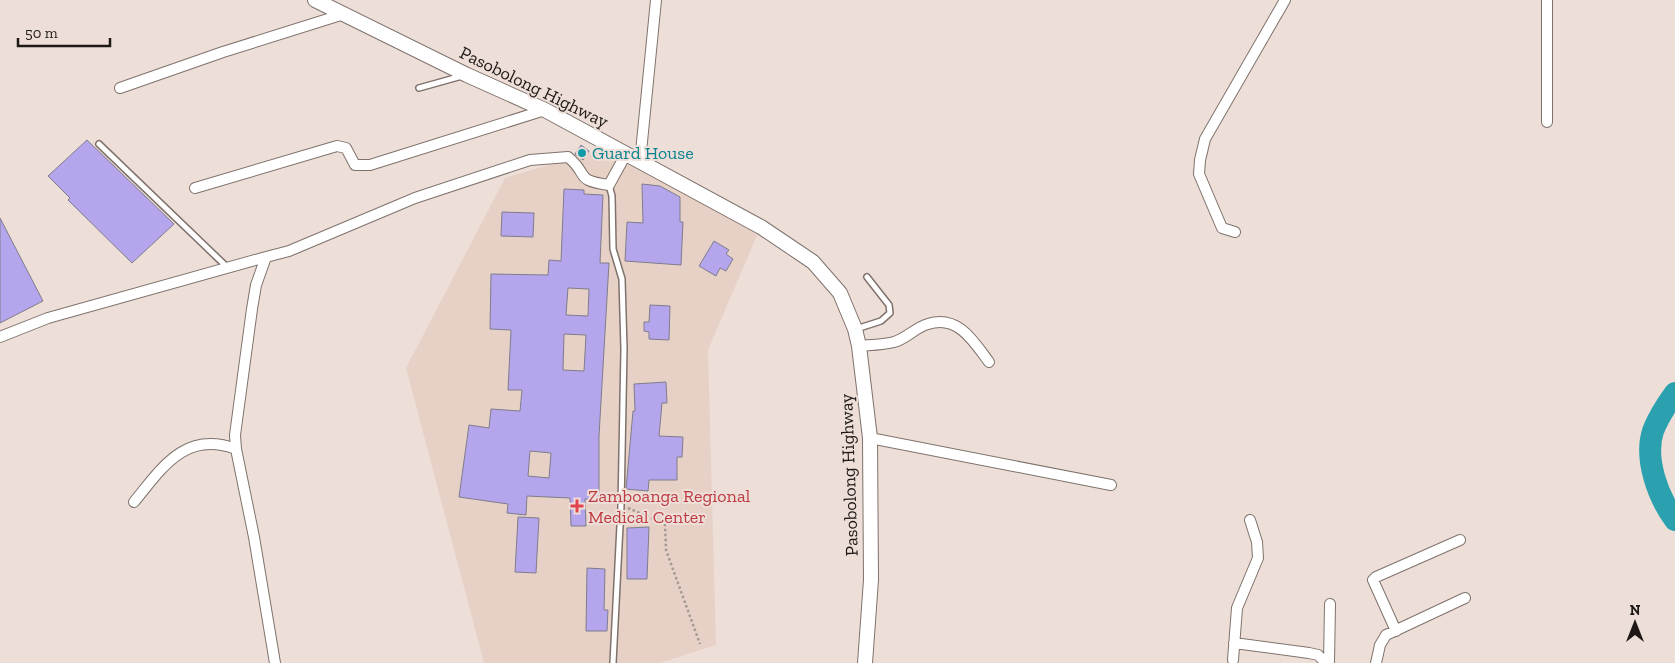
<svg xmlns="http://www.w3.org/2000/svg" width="1675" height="663" font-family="'Zilla Slab',serif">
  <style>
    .built { fill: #e7d1c7 }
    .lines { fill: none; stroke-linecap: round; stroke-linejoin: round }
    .river { stroke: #2ba1b0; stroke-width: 22 }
    .building { fill: #b4a5ed; stroke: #7f7d8a; fill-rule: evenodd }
    .lane-casing { stroke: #7f726c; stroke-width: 8 }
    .street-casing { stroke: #7f726c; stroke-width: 12 }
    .secondary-casing { stroke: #7f726c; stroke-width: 16 }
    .path { stroke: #a49993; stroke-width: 2.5; stroke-dasharray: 2.5 2.5; stroke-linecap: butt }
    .lane { stroke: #fff; stroke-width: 5 }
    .street { stroke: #fff; stroke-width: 10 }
    .secondary { stroke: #fff; stroke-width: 14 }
    .culture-dot { fill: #0f9aa8; stroke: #eddfd8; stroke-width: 2 }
    .health-dot { fill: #e0444e; stroke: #eddfd8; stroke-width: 2 }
    .labels { text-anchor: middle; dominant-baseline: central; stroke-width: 4; stroke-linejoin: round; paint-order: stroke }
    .street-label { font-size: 18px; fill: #1d1815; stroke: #eddfd8 }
    .culture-label { font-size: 18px; fill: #0d838f; stroke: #eddfd8; text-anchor: start }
    .health-label { font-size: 18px; fill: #be3a42; stroke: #eddfd8; text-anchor: start }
  </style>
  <rect width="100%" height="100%" fill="#eddfd8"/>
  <path class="built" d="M 606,148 L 758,233 L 708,350 L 716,645 L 660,663 L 484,663 L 406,368 L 505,178 Z"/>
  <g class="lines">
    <path class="river" d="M 1675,393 C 1667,404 1658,418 1653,431 C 1644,459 1658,497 1675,520"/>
  </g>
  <path class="building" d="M 87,140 L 174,224 L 132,263 L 68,200 L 70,198 L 48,176 Z
    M 581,145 L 589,151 L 583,160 L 575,154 Z
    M 642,184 L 660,186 L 680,197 L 680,222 L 683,222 L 681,265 L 625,261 L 627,222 L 643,223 Z
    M 564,189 L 584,190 L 584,194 L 603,195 L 600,263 L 609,263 L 599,436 L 599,500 L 585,499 L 586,526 L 571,526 L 570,498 L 527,496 L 526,515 L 507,513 L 508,504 L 459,497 L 469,425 L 489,428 L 491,409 L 520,411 L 522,390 L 508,390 L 511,330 L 490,329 L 491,274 L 548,275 L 549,260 L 561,261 ZM 568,288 L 589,289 L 588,316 L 566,315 ZM 564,334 L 586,335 L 584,371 L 563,370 ZM 530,451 L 551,453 L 549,478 L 528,476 Z
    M 502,212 L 534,213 L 533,237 L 501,236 Z
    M 0,218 L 43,301 L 0,323 Z
    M 714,241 L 729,250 L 726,254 L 733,259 L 726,271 L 720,268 L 716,276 L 699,266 Z
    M 650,305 L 670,306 L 669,340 L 649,339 L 649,332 L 644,331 L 644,322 L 649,322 Z
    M 666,382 L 667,403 L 662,403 L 659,436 L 683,437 L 682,457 L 677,457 L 677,480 L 649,480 L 648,491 L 626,489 L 633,411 L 635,411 L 634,384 Z
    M 518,517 L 539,518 L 536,573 L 515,572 Z
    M 649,527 L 647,579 L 627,579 L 627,528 Z
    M 587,568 L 605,569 L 604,610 L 608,610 L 607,631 L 586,631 Z"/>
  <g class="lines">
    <defs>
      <path id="lane" d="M 419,88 L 462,76
        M 99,144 L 227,267
        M 609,185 L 612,196 L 613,249 L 622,279 L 624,349 L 621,506 L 613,663
        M 856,329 L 881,321 L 890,313 L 889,305 L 867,277"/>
      <path id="street" d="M 120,88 L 223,52 L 344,14
        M 1547,122 L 1547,0
        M 640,162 L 656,0
        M 195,188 L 337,146 L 346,148 L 355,165 L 370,165 L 545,110
        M 1235,232 L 1222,228 L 1199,174 L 1200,160 L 1205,139 L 1285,0
        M 0,337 L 48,318 L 266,257
        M 859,346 C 870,345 883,345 894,342 C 906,339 916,327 928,324 C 958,314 974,342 989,362
        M 870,438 L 1111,485
        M 134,502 C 162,468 185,430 236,449
        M 1396,631 L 1373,580 L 1376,577 L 1460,540
        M 1234,643 L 1309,653 L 1318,655 L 1326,663
        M 1233,660 L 1237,608 L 1258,558 L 1257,542 L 1250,520
        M 275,663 L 254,537 L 236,449 L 235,435 L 252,309 L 256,285 L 266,257 L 289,251 L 415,198 L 530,160 L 568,157 C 590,175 573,180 609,185 L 626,154
        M 1329,663 L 1330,604
        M 1376,663 L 1380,645 L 1386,635 L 1465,598"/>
      <path id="secondary" d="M 315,0 L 467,75 L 545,110 L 761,227 L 813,262 L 840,293 L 855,329 L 859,346 L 870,438 L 871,580 L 865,663"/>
    </defs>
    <use href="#lane" class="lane-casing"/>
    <use href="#street" class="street-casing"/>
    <use href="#secondary" class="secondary-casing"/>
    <path class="path" d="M 628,508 L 665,524 L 666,550 L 700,644"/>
    <use href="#lane" class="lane"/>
    <use href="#street" class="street"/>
    <use href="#secondary" class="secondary"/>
  </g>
  <circle class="culture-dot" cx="582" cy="153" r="5"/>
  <path class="health-dot" d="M574.5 498.5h5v5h5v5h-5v5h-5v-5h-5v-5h5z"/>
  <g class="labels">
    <g class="street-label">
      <text transform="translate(534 87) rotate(26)">Pasobolong Highway</text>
      <text transform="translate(849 475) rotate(-92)">Pasobolong Highway</text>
    </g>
    <g class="culture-label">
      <text x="592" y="153">Guard House</text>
    </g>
    <g class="health-label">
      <text x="588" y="496">Zamboanga Regional<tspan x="588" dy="21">Medical Center</tspan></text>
    </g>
  </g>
  <g transform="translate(1635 623)" stroke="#eddfd8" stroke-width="4" paint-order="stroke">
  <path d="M0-4L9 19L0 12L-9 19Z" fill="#1d1815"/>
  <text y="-8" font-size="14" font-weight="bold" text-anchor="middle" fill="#1d1815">N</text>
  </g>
  <path d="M18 38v8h92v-8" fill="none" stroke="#1d1815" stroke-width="2.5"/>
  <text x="25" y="38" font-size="15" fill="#1d1815" stroke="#eddfd8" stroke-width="4" paint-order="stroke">50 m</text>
</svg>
